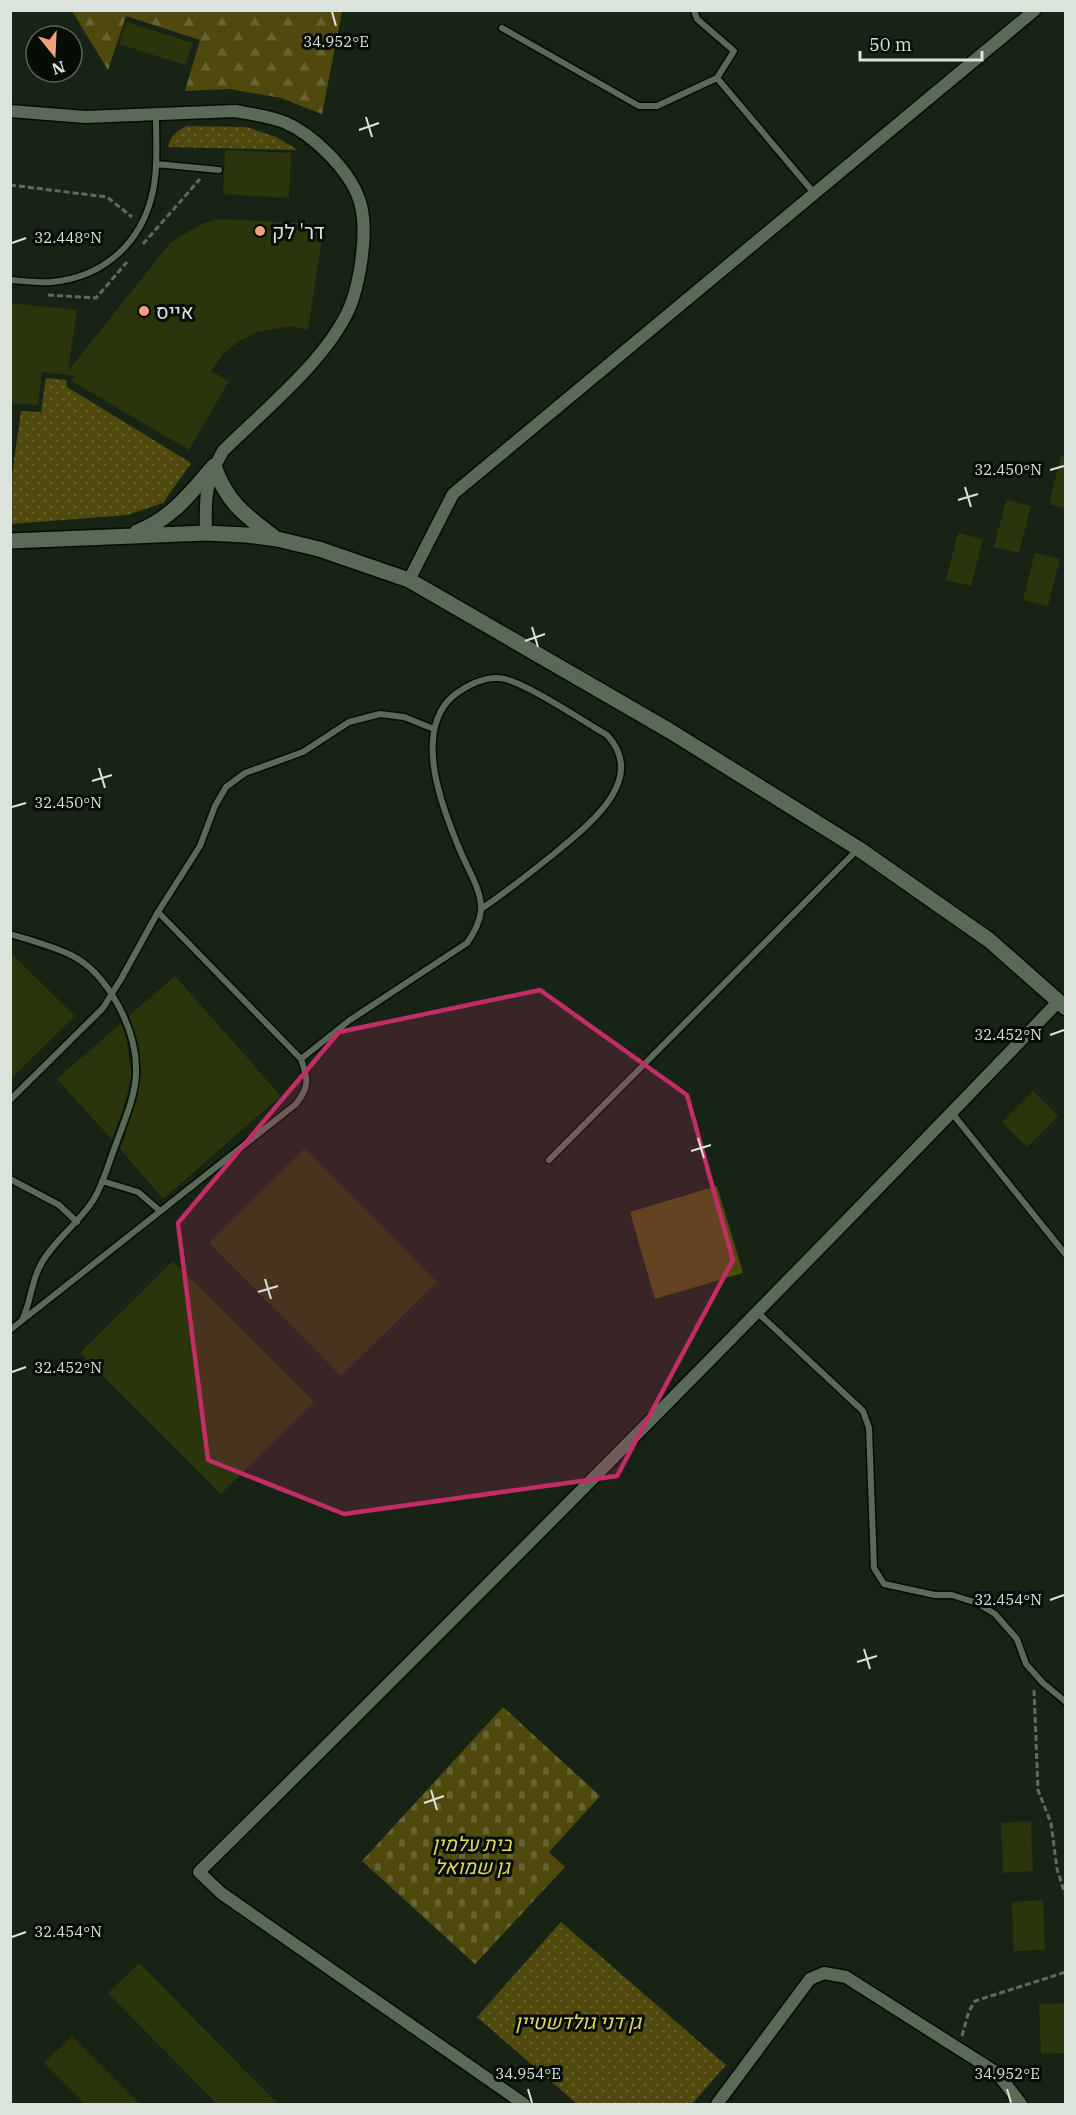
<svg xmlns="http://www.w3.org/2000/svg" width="1076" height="2115" font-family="'IBM Plex Serif',Heebo,serif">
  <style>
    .grass { fill: url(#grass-dots) }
    .forest { fill: url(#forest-firs) }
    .cemetery { fill: url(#cemetery-stones) }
    .pitch { fill: #4f490e }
    .building { fill: #2a350c }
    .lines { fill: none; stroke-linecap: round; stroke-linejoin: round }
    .service-casing { stroke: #030d02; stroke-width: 9 }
    .minor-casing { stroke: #030d02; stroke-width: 15 }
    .tertiary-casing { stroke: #030d02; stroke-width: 18 }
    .path { stroke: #5f6b5e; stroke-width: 3; stroke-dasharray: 6 3; stroke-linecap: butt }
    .service { stroke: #596a57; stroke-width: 6 }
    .minor { stroke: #596a57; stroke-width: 12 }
    .tertiary { stroke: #596a57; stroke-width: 15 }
    .marked { fill: #c42c68; fill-opacity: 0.2; stroke: #c42c68; stroke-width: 4.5; stroke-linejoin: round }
    .ticks { fill: none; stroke: #dbe4da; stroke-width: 2 }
    .poi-dot { fill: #f1a17c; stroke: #060c06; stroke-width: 2 }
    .labels { text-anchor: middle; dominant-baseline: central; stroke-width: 6; stroke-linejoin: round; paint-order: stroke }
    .poi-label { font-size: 20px; fill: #dbe4da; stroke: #060c06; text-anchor: start }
    .park-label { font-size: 20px; font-style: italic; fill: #e1d564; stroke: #060c06 }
    .ticks-label { font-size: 15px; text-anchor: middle; fill: #dbe4da; stroke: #060c06; stroke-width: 6; stroke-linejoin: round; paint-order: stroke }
  </style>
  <defs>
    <pattern id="grass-dots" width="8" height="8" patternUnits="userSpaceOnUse" patternTransform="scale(1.5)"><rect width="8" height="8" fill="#4f490e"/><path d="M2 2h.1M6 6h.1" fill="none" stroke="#686330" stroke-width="1.8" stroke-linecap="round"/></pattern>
    <pattern id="forest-firs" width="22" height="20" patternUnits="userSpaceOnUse" patternTransform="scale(1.5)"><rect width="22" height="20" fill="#4f490e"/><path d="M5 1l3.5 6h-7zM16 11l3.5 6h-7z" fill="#686330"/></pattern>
    <pattern id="cemetery-stones" width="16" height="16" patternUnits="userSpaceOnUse" patternTransform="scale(1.5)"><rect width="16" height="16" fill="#4f490e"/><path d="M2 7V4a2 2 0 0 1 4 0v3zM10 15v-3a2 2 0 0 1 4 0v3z" fill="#686330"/></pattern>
  </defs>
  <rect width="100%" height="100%" fill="#172415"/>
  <path class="grass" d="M 186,126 L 246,127 L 276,137 L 298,150 L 168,147 C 171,135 176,132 186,126 Z
    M 46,378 L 66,380 L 67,387 L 191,463 L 163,503 L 127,515 L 11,524 L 11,483 L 21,411 L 41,412 Z
    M 561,1922 L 726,2065 L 692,2104 L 577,2104 L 477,2017 Z"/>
  <path class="forest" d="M 72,11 L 342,11 L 322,114 L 281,98 L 229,89 L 185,91 L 200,40 L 126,16 L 108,70 Z"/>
  <path class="cemetery" d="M 503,1707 L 600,1796 L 549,1852 L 565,1867 L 475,1964 L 362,1861 Z"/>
  <path class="pitch" d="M 717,1186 L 743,1273 L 655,1299 L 630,1212 Z"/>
  <path class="building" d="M 126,22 L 193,43 L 185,65 L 119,44 Z
    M 225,150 L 291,153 L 289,198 L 223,194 Z
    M 217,219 L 324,224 L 308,330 L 291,326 L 257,332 L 239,341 L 223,354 L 211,371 L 229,381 L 189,450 L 72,381 L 74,376 L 42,372 L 38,405 L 10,403 L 10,303 L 77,310 L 68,371 L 170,243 L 201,224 Z
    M 1061,456 L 1065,457 L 1065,508 L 1049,504 Z
    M 1006,500 L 1031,506 L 1019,553 L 994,547 Z
    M 958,533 L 983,539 L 971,586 L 946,580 Z
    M 1035,553 L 1060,559 L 1048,606 L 1023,600 Z
    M 10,952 L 75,1016 L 10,1080 Z
    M 175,976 L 281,1096 L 163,1199 L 120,1149 L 136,1102 L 141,1074 L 137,1039 L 129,1016 Z
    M 121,1023 L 127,1042 L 131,1074 L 126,1099 L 112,1140 L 57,1079 Z
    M 1033,1091 L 1058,1116 L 1027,1147 L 1002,1122 Z
    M 305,1148 L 437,1282 L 341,1376 L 209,1243 Z
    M 173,1261 L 314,1402 L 221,1494 L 80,1353 Z
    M 1031,1821 L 1033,1871 L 1003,1873 L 1001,1823 Z
    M 1043,1900 L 1045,1950 L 1014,1951 L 1012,1902 Z
    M 139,1963 L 278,2104 L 217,2104 L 108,1993 Z
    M 1065,2003 L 1065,2053 L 1041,2054 L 1039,2004 Z
    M 72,2036 L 140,2104 L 85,2104 L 44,2063 Z"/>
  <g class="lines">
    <defs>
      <path id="service" d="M 694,10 L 697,19 L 734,51 L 717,78 L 814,193
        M 502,28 L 639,106 L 657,106 L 717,78
        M 156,164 L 219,170
        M 10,280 C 24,281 38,283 52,282 C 104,277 142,243 153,191 C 158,166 156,140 156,114
        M 10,934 C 30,940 52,946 71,955 C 109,974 138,1032 136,1074 C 135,1098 124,1121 116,1144 C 109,1162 104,1182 94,1199 C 79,1223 53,1241 40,1266 C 31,1283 31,1301 23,1318
        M 301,1059 L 350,1020 L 467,943 C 474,933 480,923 481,910 C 482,892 469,871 462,855 C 444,813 411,733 453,696 C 466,686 482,677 499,678 C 521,679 584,722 607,735 C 649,780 587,826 555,853 C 531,872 507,892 481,909
        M 10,1100 L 103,1008 L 121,979 L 158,912 L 200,846 L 215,806 L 226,787 L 245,773 L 303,752 L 349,722 L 380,714 L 404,717 L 434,729
        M 952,1113 L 1066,1255
        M 549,1160 L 858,849
        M 10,1179 L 59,1205 L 77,1222
        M 102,1181 L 138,1192 L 159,1210
        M 757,1312 L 863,1411 L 869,1428 L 874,1568 L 884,1584 L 935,1595 L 952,1595 L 977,1603 L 995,1614 L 1017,1639 L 1026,1664 L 1043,1683 L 1066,1702
        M 10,1330 L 296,1104 C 310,1086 308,1079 301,1059 L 158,912"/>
      <path id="minor" d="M 10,111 L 85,117 L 235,111 C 251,114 268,116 284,122 C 313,134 349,170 359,199 C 366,219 364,242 361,263 C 358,283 354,302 344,319 C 318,367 262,412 223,451 C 205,482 205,498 206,533
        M 409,580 L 453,494 L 1035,10
        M 524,2104 L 221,1893 L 199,1872 C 489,1585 776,1296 1058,1002
        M 717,2104 L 810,1979 L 824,1973 L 846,1977 L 997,2073 L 1021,2104"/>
      <path id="tertiary" d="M 137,532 C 172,518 190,494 214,466 C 227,503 245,515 274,537
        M 10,541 L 206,533 L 246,535 L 277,539 L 319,549 L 409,580 L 670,731 L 859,849 L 989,940 L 1066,1008"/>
    </defs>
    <use href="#service" class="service-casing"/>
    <use href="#minor" class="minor-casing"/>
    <use href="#tertiary" class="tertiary-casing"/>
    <path class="path" d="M 10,185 L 107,197 L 132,217
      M 143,244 L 200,179
      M 48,295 L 96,298 L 127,262
      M 1034,1690 L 1038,1790 L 1051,1823 L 1057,1869 L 1066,1897
      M 962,2036 L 969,2011 L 975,2001 L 1066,1972"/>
    <use href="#service" class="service"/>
    <use href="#minor" class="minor"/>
    <use href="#tertiary" class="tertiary"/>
  </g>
  <path class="marked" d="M 540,990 L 687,1095 L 733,1260 L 617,1476 L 344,1514 L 208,1460 L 178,1223 L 339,1032 Z"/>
  <path class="ticks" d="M 332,12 L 336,26M 366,117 L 372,137M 359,130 L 379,123M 12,243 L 26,238M 1050,470 L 1064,466M 965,487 L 971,507M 958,500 L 978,494M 532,627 L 538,647M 525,641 L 545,634M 99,768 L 105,788M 92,781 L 112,775M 12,807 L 26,803M 1050,1035 L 1064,1030M 698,1138 L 704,1158M 691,1151 L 711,1145M 265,1279 L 271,1299M 258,1292 L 278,1286M 12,1372 L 26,1367M 1050,1600 L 1064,1595M 864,1649 L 870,1669M 857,1662 L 877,1656M 431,1790 L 437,1810M 424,1803 L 444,1796M 12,1937 L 26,1932M 528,2089 L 532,2103M 1007,2089 L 1011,2103"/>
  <g class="poi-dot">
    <circle cx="260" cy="231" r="6"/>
    <circle cx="144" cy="311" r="6"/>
  </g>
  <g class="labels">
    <g class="poi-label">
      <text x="272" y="231">דר' לק</text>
      <text x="156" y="311">אייס</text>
    </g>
    <g class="park-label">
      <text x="472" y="1843">בית עלמין<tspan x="472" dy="23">גן שמואל</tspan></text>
      <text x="578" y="2021">גן דני גולדשטיין</text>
    </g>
  </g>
  <g class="ticks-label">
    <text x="336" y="47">34.952°E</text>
    <text x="68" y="243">32.448°N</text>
    <text x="1008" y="475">32.450°N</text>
    <text x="68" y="808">32.450°N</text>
    <text x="1008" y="1040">32.452°N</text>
    <text x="68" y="1373">32.452°N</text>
    <text x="1008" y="1605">32.454°N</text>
    <text x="68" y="1937">32.454°N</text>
    <text x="528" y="2079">34.954°E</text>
    <text x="1007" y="2079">34.952°E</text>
  </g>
  <rect width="1076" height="2115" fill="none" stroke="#dbe4da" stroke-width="24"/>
  <g transform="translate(54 54) rotate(162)"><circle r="28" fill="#060c06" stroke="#5b625b" stroke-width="1.5"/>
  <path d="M0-4.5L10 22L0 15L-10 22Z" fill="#f1a17c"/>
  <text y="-9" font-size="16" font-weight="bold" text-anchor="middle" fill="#dbe4da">N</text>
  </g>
  <path d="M860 51v9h122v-9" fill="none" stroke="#dbe4da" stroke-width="3"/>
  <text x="869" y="51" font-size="18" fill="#dbe4da" stroke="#060c06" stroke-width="4.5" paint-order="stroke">50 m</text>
</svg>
